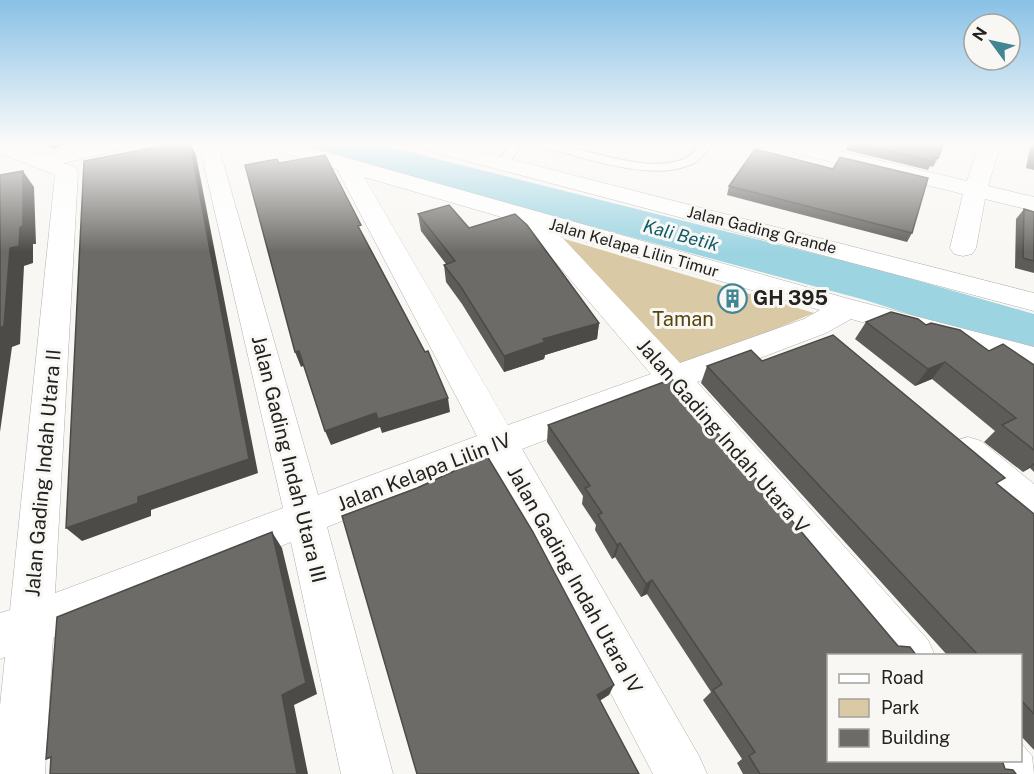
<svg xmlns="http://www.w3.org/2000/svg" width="1034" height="774" font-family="'Public Sans',sans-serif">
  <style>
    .green { fill: #d9c9a4 }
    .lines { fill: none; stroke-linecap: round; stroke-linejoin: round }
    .river { fill: #9cd4e2; fill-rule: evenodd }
    .lane-casing { stroke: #b0afab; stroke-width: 2 }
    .street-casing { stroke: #b0afab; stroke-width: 1 }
    .lane { fill: #fff; fill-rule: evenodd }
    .street { fill: #fff; fill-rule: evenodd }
    .wall { fill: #5d5c59 }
    .shaded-wall { fill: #4c4b48 }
    .building { fill: #6c6b67; stroke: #4c4b48; stroke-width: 1.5 }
    .labels { text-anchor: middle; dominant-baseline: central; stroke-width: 6; stroke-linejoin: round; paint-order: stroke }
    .far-street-label { font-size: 16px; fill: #222221; stroke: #f8f7f3 }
    .far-water-label { font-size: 18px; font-style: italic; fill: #0e5b6a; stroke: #f8f7f3 }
    .poi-label { font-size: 20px; font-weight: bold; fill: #222221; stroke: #f8f7f3; text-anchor: start }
    .park-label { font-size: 20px; fill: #57440f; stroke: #f8f7f3 }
    .street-label { font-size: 20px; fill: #222221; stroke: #f8f7f3 }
  </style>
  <rect width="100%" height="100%" fill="#f8f7f3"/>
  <path class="green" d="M 558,237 L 814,313 L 671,372 Z"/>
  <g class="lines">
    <path class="river" d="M 307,143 L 373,143 L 884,271 L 1034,314 L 1034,354 L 865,300 L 312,151 Z"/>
    <defs>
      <path id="lane" d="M 512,143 L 524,143 L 505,167 L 497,167 L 495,164 Z
        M 535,143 C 579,143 643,176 684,159 C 691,156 696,149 701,143 L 713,143 C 707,150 702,159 694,163 C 660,181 600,163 566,153 C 556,151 543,149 535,143 Z"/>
      <path id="street" d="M 0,143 L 12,143 L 41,155 L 95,143 L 136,143 L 133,147 L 63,163 L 75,167 L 78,172 L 55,593 L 283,508 L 199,143 L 218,145 L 318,495 L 477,436 L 337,169 L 263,147 L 260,143 L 294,143 L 849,299 L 1034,347 L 1034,369 L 851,319 L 826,333 L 697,382 L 928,640 L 935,656 L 882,656 L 668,393 L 522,449 L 699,756 L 707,774 L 653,774 L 490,462 L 327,527 L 393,774 L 341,774 L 291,542 L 53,638 L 45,774 L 0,774 L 0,706 L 5,657 L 0,659 L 0,613 L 10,610 L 55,175 L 0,153 ZM 364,177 L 522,223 L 651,374 L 508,425 ZM 559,234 L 820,310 L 804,319 L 680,363 Z
        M 411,143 L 447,143 L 1034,293 L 1034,311 L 414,147 Z
        M 768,143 L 805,143 L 967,181 L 980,143 L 1001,143 L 988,186 L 1034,197 L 1034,211 L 985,199 L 976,248 L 972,254 L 963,256 L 954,254 L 950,248 L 963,194 L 771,147 Z
        M 968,437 L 981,441 L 1034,484 L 1034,524 L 1020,519 L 955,463 L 950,452 L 955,441 Z
        M 1020,742 L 1032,756 L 1034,774 L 982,774 L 976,760 L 1020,760 Z"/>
    </defs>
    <use href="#lane" class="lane-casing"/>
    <use href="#street" class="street-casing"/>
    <use href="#lane" class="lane"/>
    <use href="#street" class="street"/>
  </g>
  <path class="wall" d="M 41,143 L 68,143 L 54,149 Z
    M 849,143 L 944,143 L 938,158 L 933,167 L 930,166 L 928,170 L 846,150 Z
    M 1031,143 L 1034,143 L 1034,170 L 1026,168 Z
    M 729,186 L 912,233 L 907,242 L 727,195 Z
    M 1024,209 L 1034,212 L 1034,273 L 1015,268 L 1016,219 Z
    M 418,214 L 469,228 L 599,323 L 597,339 L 545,355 L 544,359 L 504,372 L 462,304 L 446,282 L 444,265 L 446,264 L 421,231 Z
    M 866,322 L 926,325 L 989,351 L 1034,365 L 1034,472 L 1030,468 L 1023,472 L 984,442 L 995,431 L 932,379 L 915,386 L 855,339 Z
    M 762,361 L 997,484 L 1034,514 L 1034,750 L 1020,735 L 1020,656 L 948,656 L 701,383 L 707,366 Z
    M 548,425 L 898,646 L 1005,769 L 1016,774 L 743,774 L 737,763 L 742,759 L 703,700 L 711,692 L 647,594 L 641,597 L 615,557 L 612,559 L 595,530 L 596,525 L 582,504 L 583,496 L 547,442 Z"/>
  <path class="shaded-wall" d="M 50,143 L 68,143 L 54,149 Z
    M 190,143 L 196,155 L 258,473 L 151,510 L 151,516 L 82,541 L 66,528 L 138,497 Z
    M 23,171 L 34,187 L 36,244 L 33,244 L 33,263 L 24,266 L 20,344 L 12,347 L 0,432 L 0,328 L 10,248 Z
    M 599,323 L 597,339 L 545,355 L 544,359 L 504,372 L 504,356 L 543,339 Z
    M 299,351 L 305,365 L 301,367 L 295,352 Z
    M 945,362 L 932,379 L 915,386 L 928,369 Z
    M 448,398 L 450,412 L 382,433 L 380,427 L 331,445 L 325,431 L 376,413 Z
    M 1034,463 L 1034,465 L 1023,472 Z
    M 272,532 L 282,548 L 317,694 L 294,705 L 308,774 L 297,774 L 282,695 Z
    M 620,543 L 615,557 L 612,559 L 617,545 Z
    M 652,580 L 647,594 L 641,597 L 646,584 Z
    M 614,685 L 609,695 L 593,705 L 597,695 Z"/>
  <path class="building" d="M 177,143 L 190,143 L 249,459 L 138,497 L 138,503 L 66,528 L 84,161 Z
    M 855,143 L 944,143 L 938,158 L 934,157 L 933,161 Z
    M 755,149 L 833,169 L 840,157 L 928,178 L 912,233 L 729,186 Z
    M 325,155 L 361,225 L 358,226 L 425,352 L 428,351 L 448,398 L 378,419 L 376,413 L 325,431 L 299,351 L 295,352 L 245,165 L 277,159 L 279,163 Z
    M 23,171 L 23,226 L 20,227 L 19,246 L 10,248 L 4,326 L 0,328 L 0,175 Z
    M 449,205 L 469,228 L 515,214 L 527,225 L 599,323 L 543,339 L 545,342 L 504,356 L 461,287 L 444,265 L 455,261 L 418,214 Z
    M 1024,209 L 1034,212 L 1034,261 L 1023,258 Z
    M 891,312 L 918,319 L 926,325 L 931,323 L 960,330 L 989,351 L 1003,344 L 1034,365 L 1034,450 L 1002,425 L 1016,418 L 945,362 L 928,369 L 866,322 Z
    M 833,335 L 1005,478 L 996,483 L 1034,514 L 1034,714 L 1020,699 L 1020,656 L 979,656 L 707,366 L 751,350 L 762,361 Z
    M 672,379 L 898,646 L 910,647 L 917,656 L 828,656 L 828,760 L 1002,760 L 1005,769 L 1013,770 L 1016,774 L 760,774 L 749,756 L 755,752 L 713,690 L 722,684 L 652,580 L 646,584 L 620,543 L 617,545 L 598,515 L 602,513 L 585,488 L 590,486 L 548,425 Z
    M 487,456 L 533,532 L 614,685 L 597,695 L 639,774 L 417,774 L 342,516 L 417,488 Z
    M 272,532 L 306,683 L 282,695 L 297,774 L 50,774 L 51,757 L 46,759 L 57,617 Z"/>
  <linearGradient id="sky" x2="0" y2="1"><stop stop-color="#89c1e6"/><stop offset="0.57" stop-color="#fcfbfa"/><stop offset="1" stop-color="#fcfbfa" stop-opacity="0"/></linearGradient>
  <rect width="1034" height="252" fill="url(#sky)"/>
  <defs>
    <symbol id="building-ring" viewBox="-11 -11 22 22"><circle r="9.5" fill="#f8f7f3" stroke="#428595" stroke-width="1.5"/><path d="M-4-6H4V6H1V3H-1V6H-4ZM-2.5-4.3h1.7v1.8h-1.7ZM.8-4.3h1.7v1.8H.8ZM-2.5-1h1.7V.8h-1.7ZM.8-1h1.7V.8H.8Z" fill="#428595"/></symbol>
  </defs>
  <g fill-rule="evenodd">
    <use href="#building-ring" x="716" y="282" width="33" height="33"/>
  </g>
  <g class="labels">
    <g class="far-street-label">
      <text transform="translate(762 230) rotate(14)">Jalan Gading Grande</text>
      <text transform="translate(634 248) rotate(16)">Jalan Kelapa Lilin Timur</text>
    </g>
    <g class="far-water-label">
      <text transform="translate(681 235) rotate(15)">Kali Betik</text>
    </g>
    <g class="poi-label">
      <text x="753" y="298">GH 395</text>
    </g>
    <g class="park-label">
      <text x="683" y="319">Taman</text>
    </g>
    <g class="street-label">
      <text transform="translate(723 436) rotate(49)">Jalan Gading Indah Utara V</text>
      <text transform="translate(289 459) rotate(76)">Jalan Gading Indah Utara III</text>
      <text transform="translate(424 472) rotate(-21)">Jalan Kelapa Lilin IV</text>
      <text transform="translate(43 473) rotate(-85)">Jalan Gading Indah Utara II</text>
      <text transform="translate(575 580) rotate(61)">Jalan Gading Indah Utara IV</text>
    </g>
  </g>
  <rect x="827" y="654" width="195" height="108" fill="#f8f7f3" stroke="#a2a29f" stroke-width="1.5"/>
  <rect x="839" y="674" width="30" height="9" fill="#ffffff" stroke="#a2a29f" stroke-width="1.5"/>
  <text x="881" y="684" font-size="18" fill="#222221">Road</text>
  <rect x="839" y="699" width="30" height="18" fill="#d9c9a4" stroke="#a2a29f" stroke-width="1.5"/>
  <text x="881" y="714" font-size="18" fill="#222221">Park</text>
  <rect x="839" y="729" width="30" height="18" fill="#6c6b67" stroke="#a2a29f" stroke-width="1.5"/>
  <text x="881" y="744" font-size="18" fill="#222221">Building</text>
  <g transform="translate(992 42) rotate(303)"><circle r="28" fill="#f8f7f3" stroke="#a2a29f" stroke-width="1.5"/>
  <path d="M0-4.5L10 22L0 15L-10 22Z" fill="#428595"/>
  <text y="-9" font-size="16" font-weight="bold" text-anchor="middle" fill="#222221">N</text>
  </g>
</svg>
